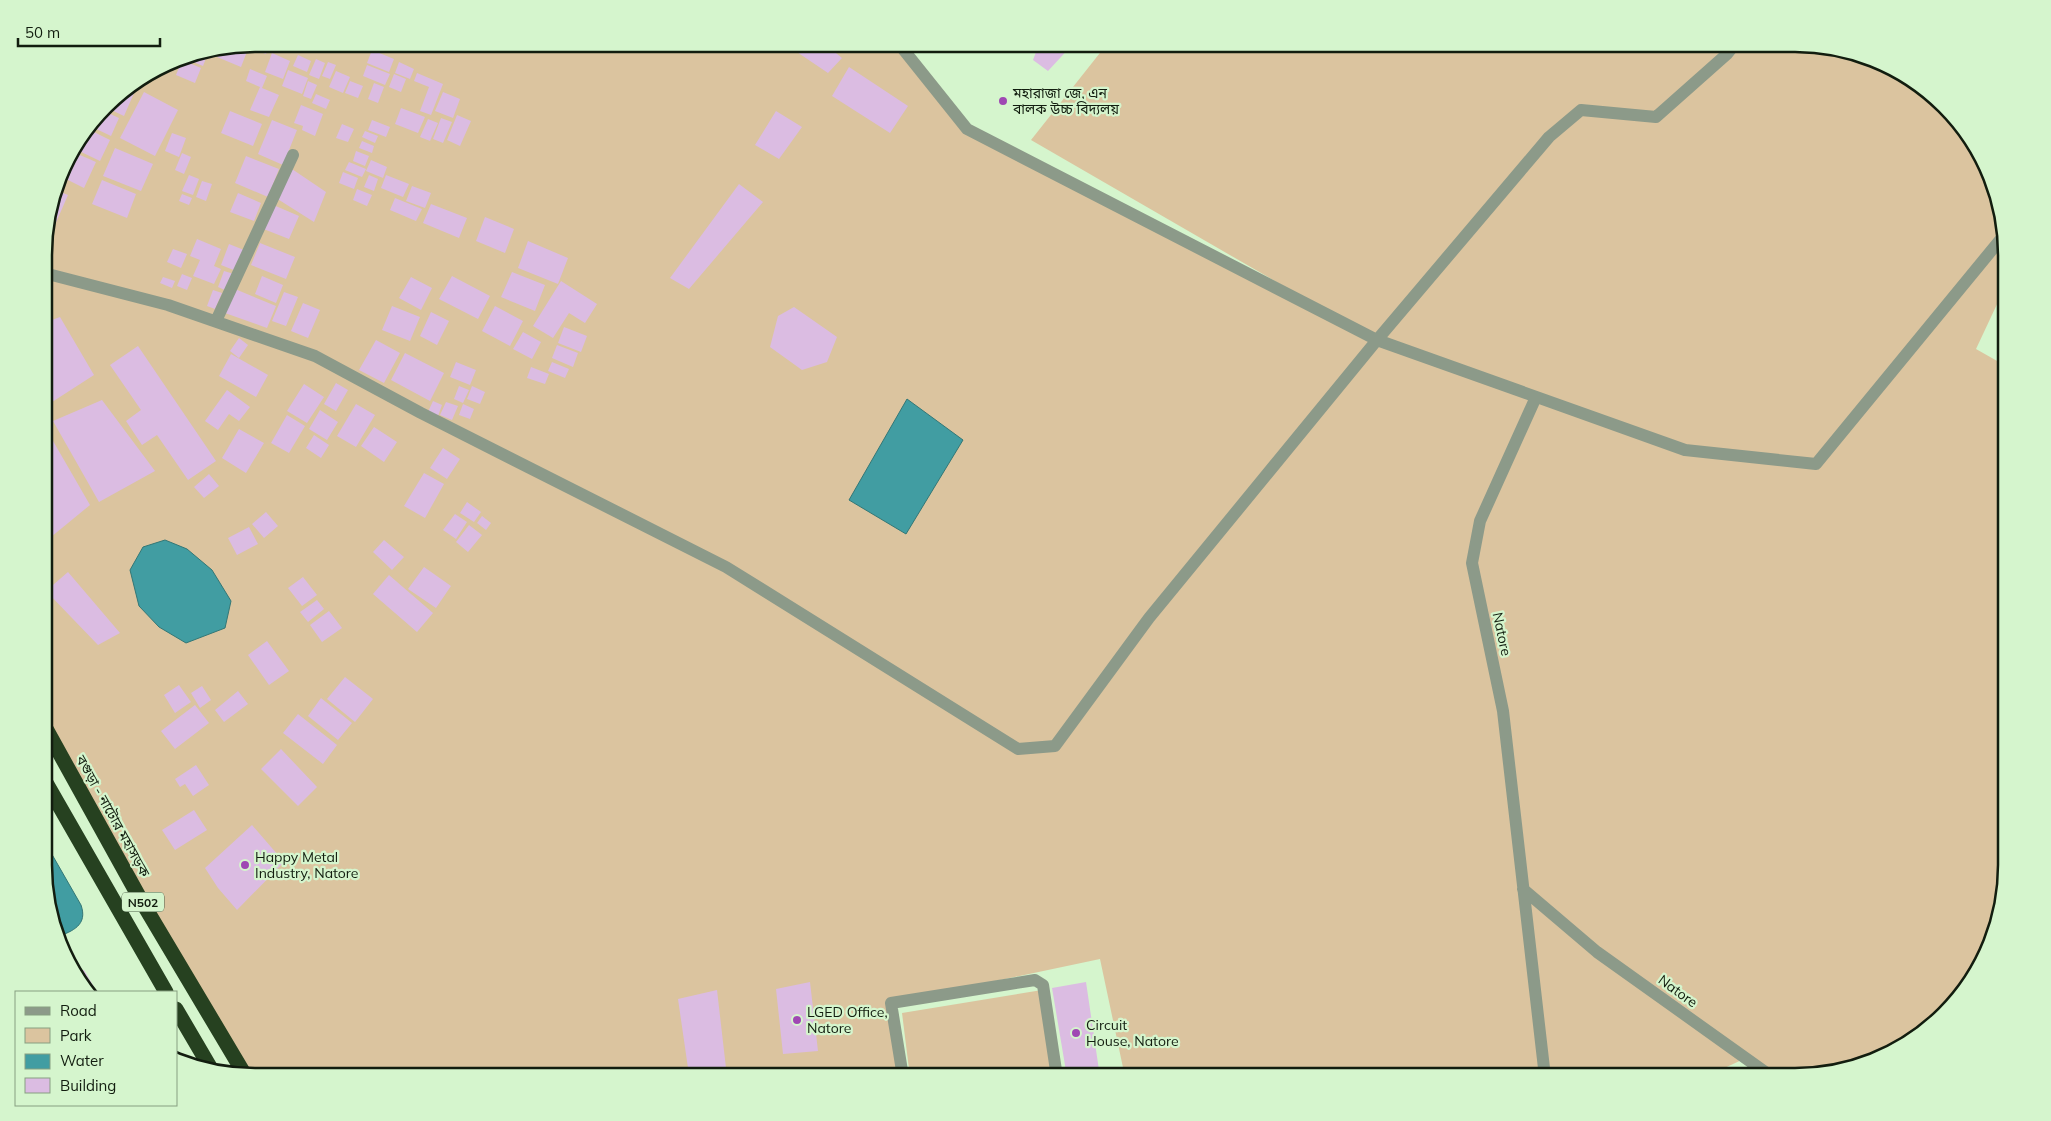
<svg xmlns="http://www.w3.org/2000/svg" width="2051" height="1121" font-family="Mulish,'Noto Sans Bengali',sans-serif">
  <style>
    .green { fill: #dbc49f }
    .water { fill: #419da2; stroke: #337776 }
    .building { fill: #dbbce2 }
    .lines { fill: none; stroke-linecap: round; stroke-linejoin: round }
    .minor { stroke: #8c9a89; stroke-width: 12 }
    .highway { stroke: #264120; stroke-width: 15 }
    .poi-dot { fill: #9f47b3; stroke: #d5f5cd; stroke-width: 2 }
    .labels { text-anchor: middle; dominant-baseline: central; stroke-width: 4.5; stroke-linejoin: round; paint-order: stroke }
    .shield { fill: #d5f5cd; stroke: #4c5e48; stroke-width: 1 }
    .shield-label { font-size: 12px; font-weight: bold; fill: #121d0f }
    .poi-label { font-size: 14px; fill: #121d0f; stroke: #d5f5cd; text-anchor: start }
    .street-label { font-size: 14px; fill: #121d0f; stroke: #d5f5cd }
    .rim { fill: none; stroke: #121d0f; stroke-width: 2.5 }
  </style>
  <rect width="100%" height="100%" fill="#d5f5cd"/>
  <path class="green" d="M 256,44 L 899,44 L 967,129 L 1363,332 L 1031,140 L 1107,44 L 1795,44 L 1889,66 L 1935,97 L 1971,138 L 2005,228 L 2006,285 L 1976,349 L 2006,366 L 2007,866 L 1985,959 L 1954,1005 L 1913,1042 L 1863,1066 L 1809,1077 L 1772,1077 L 1746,1058 L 1705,1077 L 1125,1077 L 1100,959 L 891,1003 L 903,1077 L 256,1077 L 245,1075 L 45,727 L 44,242 L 66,162 L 116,97 L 175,60 Z
    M 1042,990 L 1053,1077 L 910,1077 L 902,1013 Z"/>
  <path class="water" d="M 907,399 L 963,440 L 906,534 L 849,500 Z
    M 165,540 L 187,549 L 212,570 L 231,601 L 225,628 L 186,643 L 159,627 L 139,606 L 130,570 L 143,547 Z
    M 46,844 L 81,905 C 88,925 73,931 57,937 L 46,893 Z"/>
  <path class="building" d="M 256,44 L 270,44 L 266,54 L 249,48 L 251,45 Z
    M 794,44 L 825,44 L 842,58 L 828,73 L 791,48 Z
    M 1039,44 L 1073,44 L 1048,71 L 1033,60 Z
    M 241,47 L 248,49 L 241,67 L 217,57 L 220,51 Z
    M 372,50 L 394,59 L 389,72 L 367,63 Z
    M 208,53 L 203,66 L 184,58 L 204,54 Z
    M 272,53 L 290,61 L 283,79 L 265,72 Z
    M 298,55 L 311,61 L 307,72 L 293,66 Z
    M 316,59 L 325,63 L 319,79 L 309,75 Z
    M 182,60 L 201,68 L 195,83 L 176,75 Z
    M 328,62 L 336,65 L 330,79 L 322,76 Z
    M 399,62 L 414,69 L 410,79 L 395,73 Z
    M 367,65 L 390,74 L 385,85 L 363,76 Z
    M 849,67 L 908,106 L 890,133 L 832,96 Z
    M 250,69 L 267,76 L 262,88 L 279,95 L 269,117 L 250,110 L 260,87 L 246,81 Z
    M 288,70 L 308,78 L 302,94 L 282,86 Z
    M 336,71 L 350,77 L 343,93 L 329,87 Z
    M 417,73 L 443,84 L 431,115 L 420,111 L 429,87 L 414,81 Z
    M 394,74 L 406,79 L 401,92 L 389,87 Z
    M 308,81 L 317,85 L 311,99 L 303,96 Z
    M 350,81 L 363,86 L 358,98 L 345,93 Z
    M 374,83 L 384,87 L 378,103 L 368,99 Z
    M 136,84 L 138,84 L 124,116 L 107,108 L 116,97 Z
    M 144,92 L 178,110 L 155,156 L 120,138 Z
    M 443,92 L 460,99 L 453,118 L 435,111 Z
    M 316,94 L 330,100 L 326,109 L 312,103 Z
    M 301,105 L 323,114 L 315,136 L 302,130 L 303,126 L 294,123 Z
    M 401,108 L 425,117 L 418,133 L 395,124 Z
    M 104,111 L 119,118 L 111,136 L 92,127 Z
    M 230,111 L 262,124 L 253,146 L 221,133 Z
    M 776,111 L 802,127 L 779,159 L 755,145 Z
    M 457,115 L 471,121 L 460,146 L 447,140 Z
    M 441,118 L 452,122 L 443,143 L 433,139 Z
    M 428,119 L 438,123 L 430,141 L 420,137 Z
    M 272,120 L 297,130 L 283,165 L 258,154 Z
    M 372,120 L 390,127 L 386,137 L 368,130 Z
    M 342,124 L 354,129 L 348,142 L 336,138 Z
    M 90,130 L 110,140 L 100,161 L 75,149 Z
    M 365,131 L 378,136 L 375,143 L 362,137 Z
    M 172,133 L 186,138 L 179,157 L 165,151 Z
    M 362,141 L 374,146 L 372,153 L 359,148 Z
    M 115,148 L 153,164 L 141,191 L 103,176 Z
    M 356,151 L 369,156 L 365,166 L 353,161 Z
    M 73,152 L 96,162 L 84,188 L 62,177 L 66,162 Z
    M 182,153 L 191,157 L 184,174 L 175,170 Z
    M 246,156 L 279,169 L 268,197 L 235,183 Z
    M 371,160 L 387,167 L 383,178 L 366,171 Z
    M 349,162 L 366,169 L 362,177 L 345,170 Z
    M 289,167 L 326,192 L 314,222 L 276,198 Z
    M 343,172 L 358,178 L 354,189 L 339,183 Z
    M 189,175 L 199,179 L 193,195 L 182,191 Z
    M 369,175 L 378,179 L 374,191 L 364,187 Z
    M 386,175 L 409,184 L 403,197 L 381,188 Z
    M 102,180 L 136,194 L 127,218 L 92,204 Z
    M 202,181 L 212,184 L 206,201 L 196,197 Z
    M 739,184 L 763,202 L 689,289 L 670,278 Z
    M 412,186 L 431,193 L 425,208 L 406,201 Z
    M 357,189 L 372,195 L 367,206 L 353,200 Z
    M 58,191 L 68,195 L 44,250 L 44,242 Z
    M 238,193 L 261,203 L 254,221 L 230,212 Z
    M 182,194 L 192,198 L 189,205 L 179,201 Z
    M 395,198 L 422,209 L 416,221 L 390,210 Z
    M 271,204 L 299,216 L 289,239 L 261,228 Z
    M 431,204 L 467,218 L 459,238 L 423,223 Z
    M 485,217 L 514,229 L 505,253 L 476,241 Z
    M 197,239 L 221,249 L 214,266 L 221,269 L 214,284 L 193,276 L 200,260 L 190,256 Z
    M 528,241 L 568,258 L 558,284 L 518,268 Z
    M 260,243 L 295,257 L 286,279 L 251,265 Z
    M 229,244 L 244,250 L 236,271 L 221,265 Z
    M 173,249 L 187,254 L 181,268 L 167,262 Z
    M 224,271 L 234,274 L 227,291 L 218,287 Z
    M 512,272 L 545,285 L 535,311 L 501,297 Z
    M 182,274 L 192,278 L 187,290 L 177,286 Z
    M 262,276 L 283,285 L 276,303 L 255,294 Z
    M 452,276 L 490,296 L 478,319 L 439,299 Z
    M 163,277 L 175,281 L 172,288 L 160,283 Z
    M 411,277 L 432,288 L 421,310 L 399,298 Z
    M 561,281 L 597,304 L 585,323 L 569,313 L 553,338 L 533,326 Z
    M 235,289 L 276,306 L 267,328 L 225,313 Z
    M 213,290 L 222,293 L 215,309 L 207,306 Z
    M 284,292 L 298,297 L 286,326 L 272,321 Z
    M 303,303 L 320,310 L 308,338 L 291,331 Z
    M 392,306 L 420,317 L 410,341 L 382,330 Z
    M 495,306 L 523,321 L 510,346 L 482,331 Z
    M 794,307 L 837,337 L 827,362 L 802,370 L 770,347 L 778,316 Z
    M 431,312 L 449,321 L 437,345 L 420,336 Z
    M 60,317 L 94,375 L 49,404 L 45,395 L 44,323 Z
    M 564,327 L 587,336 L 581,352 L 558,343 Z
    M 523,332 L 541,342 L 532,359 L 513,349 Z
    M 239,338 L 248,345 L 239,358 L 230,351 Z
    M 376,340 L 400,353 L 384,383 L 359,370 Z
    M 557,345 L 578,353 L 573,367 L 552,358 Z
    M 138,346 L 216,461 L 188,480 L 157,435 L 142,445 L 126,421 L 141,410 L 110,365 Z
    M 405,353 L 444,373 L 430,401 L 391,380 Z
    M 231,354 L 268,375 L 256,397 L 219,376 Z
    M 456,362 L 476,370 L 470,385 L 450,377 Z
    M 552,362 L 569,369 L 565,378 L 548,371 Z
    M 531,367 L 549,374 L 545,384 L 527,378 Z
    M 336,383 L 348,390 L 336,411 L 324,404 Z
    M 304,384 L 324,397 L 307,423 L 287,411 Z
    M 459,386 L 469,390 L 463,403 L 454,399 Z
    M 472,386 L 485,392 L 480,404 L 467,399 Z
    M 227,390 L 250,407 L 239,421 L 229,414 L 218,430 L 205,421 Z
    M 102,400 L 155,471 L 99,502 L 53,421 Z
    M 433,401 L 442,405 L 438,416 L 428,412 Z
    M 446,402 L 458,406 L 452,420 L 440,415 Z
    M 356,404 L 375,415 L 356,447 L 337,436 Z
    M 463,404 L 474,409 L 470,419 L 459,415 Z
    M 320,410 L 338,422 L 327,440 L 309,429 Z
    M 287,415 L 305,426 L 289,453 L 271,443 Z
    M 374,427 L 397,442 L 384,462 L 361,446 Z
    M 239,429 L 264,443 L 246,473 L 222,458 Z
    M 49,434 L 90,505 L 51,537 L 45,527 L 45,436 Z
    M 314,435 L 329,445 L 321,458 L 306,448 Z
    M 443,448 L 460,459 L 447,479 L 430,468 Z
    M 424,473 L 444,484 L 425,518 L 404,506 Z
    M 209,474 L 219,486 L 204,498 L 194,487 Z
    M 467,502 L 481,512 L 474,522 L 460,513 Z
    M 266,512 L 278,526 L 264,538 L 252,524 Z
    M 455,514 L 467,522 L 456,539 L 443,530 Z
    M 482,516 L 491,523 L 486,530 L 477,523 Z
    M 469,525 L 482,535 L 468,552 L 456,542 Z
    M 249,527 L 258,544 L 237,555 L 228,538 Z
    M 384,540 L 404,557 L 392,570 L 373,552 Z
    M 424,567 L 451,586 L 436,608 L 408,589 Z
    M 68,572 L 120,633 L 98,645 L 46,591 Z
    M 389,575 L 433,613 L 417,632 L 373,594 Z
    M 303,577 L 317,595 L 302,606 L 288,588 Z
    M 317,600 L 324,609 L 308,622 L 300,612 Z
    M 329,611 L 342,628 L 322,642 L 310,625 Z
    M 267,641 L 289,671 L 269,685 L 248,655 Z
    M 345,677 L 373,699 L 355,722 L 327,699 Z
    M 179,685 L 191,702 L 175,713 L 164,695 Z
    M 202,686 L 211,700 L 200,708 L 191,693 Z
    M 238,691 L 248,704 L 224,722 L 215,710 Z
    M 321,698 L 352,723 L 338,740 L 308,716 Z
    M 195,705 L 209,723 L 175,749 L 161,731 Z
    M 298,714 L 337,745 L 323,764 L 283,733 Z
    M 281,749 L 317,787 L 298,806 L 261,769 Z
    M 196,765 L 209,785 L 193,796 L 185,784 L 180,787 L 175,779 Z
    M 194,810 L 207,830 L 175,850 L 162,830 Z
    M 252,825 L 284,862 L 237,910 L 218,888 L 205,868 Z
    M 84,970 L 97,992 L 86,992 L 75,973 Z
    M 810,982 L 818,1051 L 783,1054 L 776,989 Z
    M 1086,982 L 1100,1077 L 1067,1077 L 1052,988 Z
    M 717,990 L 726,1068 L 688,1068 L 678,999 Z"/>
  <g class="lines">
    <path class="minor" d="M 899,44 L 967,129 L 1377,340 L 1685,450 L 1816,464 L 2005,234
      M 44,273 L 168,305 L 315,356 L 421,413 L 726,567 L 1018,749 L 1055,746 L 1149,618 L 1377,340 L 1549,137 L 1581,110 L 1656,117 L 1727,54 L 1735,44
      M 216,321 L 293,155
      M 1536,397 L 1480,521 L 1472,563 L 1503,711 L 1545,1077
      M 1523,889 L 1597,952 L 1772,1077
      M 903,1077 L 891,1003 L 1035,980 L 1043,985 L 1057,1077"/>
    <path class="highway" d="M 45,727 L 142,902 L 245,1075
      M 45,781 L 166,992
      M 176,1009 L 210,1067"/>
  </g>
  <g class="poi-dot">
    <circle cx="1003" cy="101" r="5"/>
    <circle cx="245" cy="865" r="5"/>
    <circle cx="797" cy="1020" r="5"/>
    <circle cx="1076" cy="1033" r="5"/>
  </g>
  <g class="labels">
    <rect class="shield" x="122" y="892.5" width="42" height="19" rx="4"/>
    <g class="shield-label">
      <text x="143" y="902">N502</text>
    </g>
    <g class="poi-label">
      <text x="1013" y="93">মহারাজা জে, এন<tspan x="1013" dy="16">বালক উচ্চ বিদ্যলয়</tspan></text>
      <text x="255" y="857">Happy Metal<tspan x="255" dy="16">Industry, Natore</tspan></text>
      <text x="807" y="1012">LGED Office,<tspan x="807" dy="16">Natore</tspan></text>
      <text x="1086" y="1025">Circuit<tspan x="1086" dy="16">House, Natore</tspan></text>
    </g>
    <g class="street-label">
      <text transform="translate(1502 634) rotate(78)">Natore</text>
      <text transform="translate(113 816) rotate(61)">বগুড়া - নাটোর মহাসড়ক</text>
      <text transform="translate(1678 991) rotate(36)">Natore</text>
    </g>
  </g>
  <path d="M0 0H2051V1121H0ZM255 52H1795A203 203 0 0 1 1998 255V865A203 203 0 0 1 1795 1068H255A203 203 0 0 1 52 865V255A203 203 0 0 1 255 52Z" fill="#d5f5cd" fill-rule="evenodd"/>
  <path class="rim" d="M255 52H1795A203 203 0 0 1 1998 255V865A203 203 0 0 1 1795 1068H255A203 203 0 0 1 52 865V255A203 203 0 0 1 255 52Z"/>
  <rect x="15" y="991" width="162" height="115" fill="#d5f5cd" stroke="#879f81"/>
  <rect x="25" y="1007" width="25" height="8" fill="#8c9a89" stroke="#879f81"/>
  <text x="60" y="1016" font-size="15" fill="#121d0f">Road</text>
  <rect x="25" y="1028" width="25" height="15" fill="#dbc49f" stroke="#879f81"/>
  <text x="60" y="1041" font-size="15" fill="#121d0f">Park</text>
  <rect x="25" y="1054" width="25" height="15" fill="#419da2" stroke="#879f81"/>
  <text x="60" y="1066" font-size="15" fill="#121d0f">Water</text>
  <rect x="25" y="1078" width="25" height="15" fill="#dbbce2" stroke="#879f81"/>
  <text x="60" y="1091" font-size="15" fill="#121d0f">Building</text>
  <path d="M18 38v8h142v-8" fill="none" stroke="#121d0f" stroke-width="2.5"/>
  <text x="25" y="38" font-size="15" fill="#121d0f" stroke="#d5f5cd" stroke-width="4" paint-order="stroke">50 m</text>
</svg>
